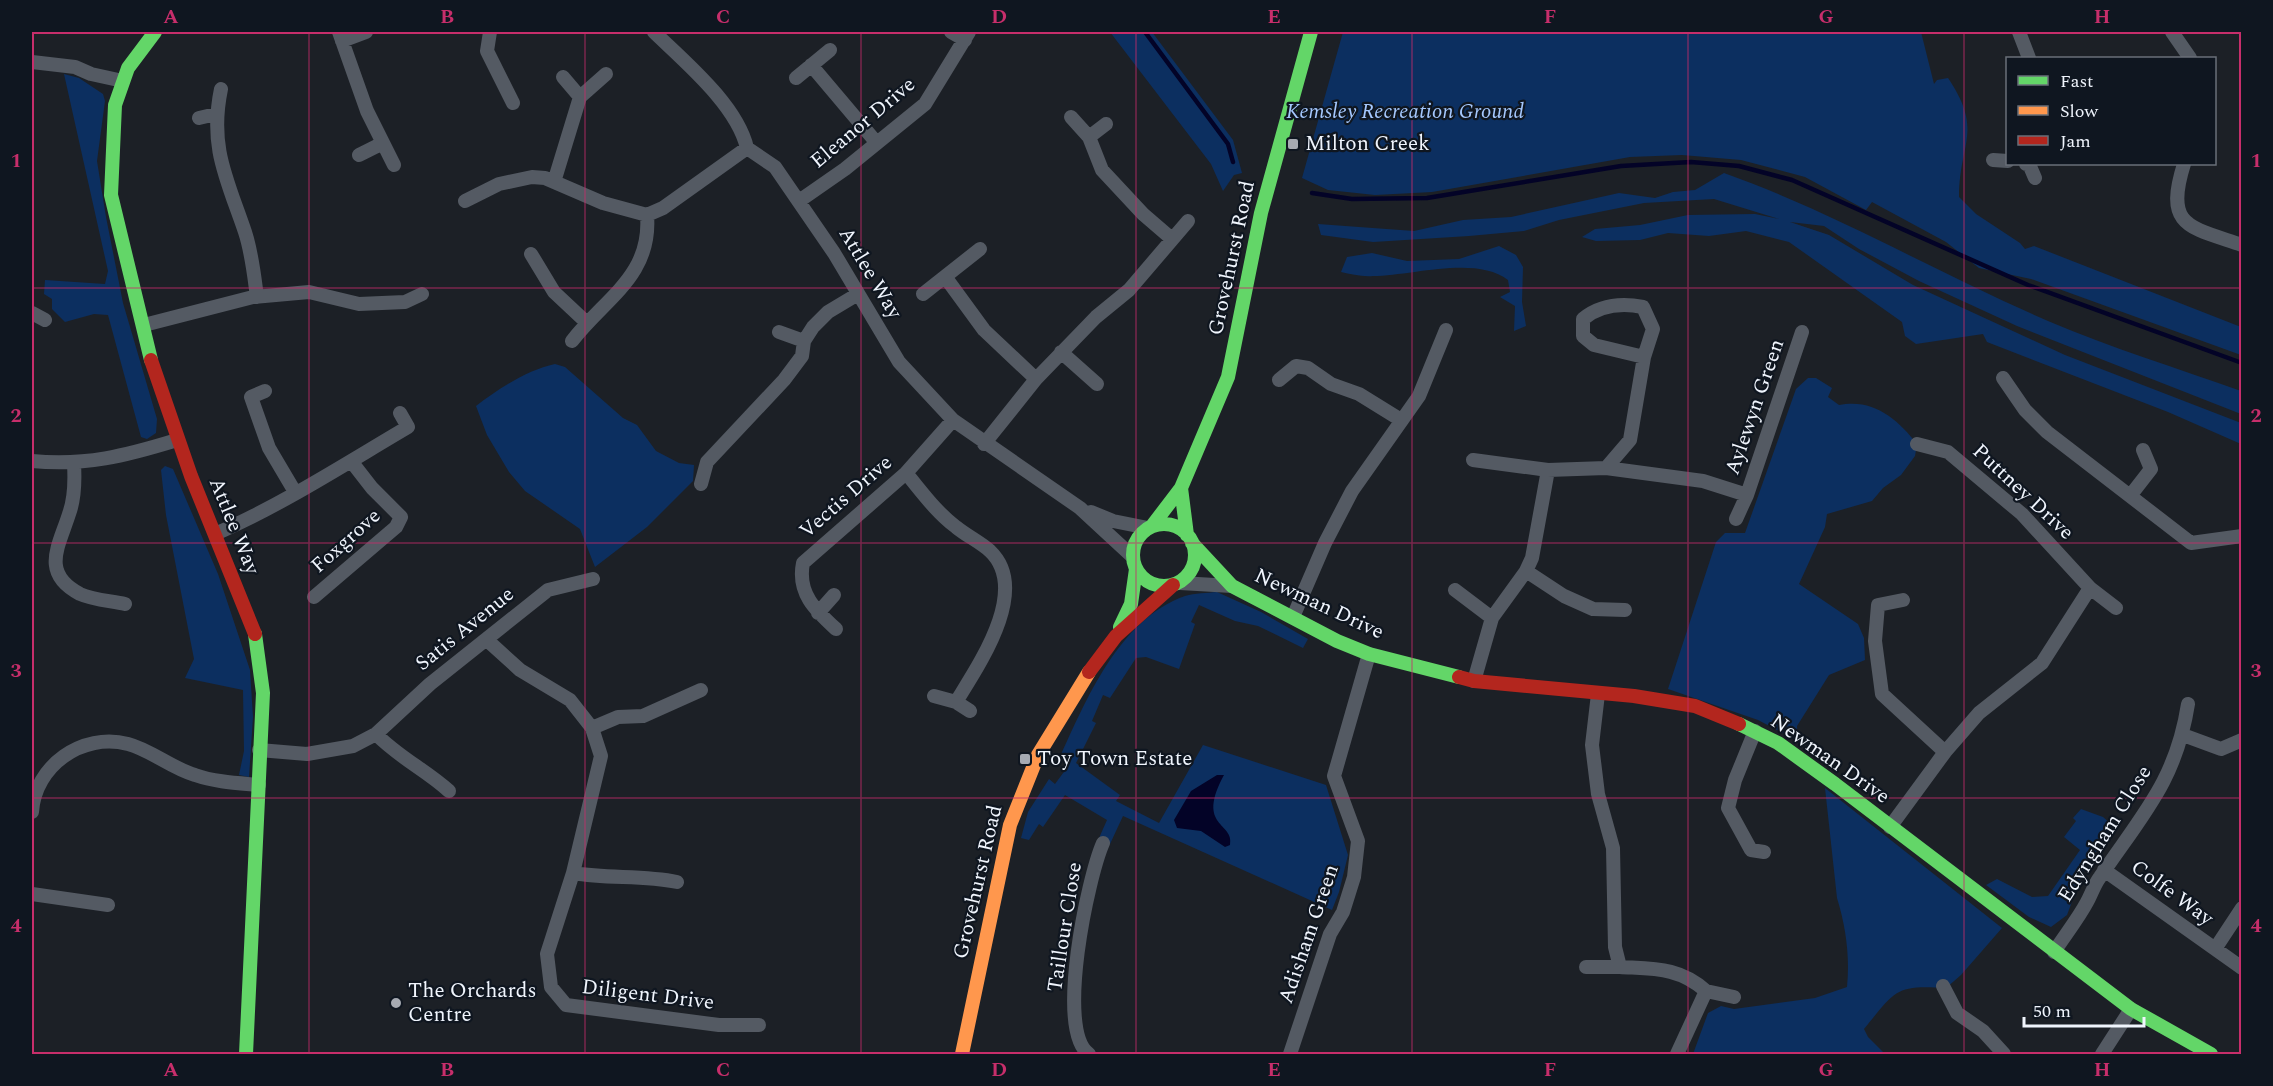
<svg xmlns="http://www.w3.org/2000/svg" width="2273" height="1086" font-family="Spectral,serif">
  <style>
    .green { fill: #0c2f60 }
    .water { fill: #030327 }
    .lines { fill: none; stroke-linecap: round; stroke-linejoin: round }
    .stream { stroke: #030327; stroke-width: 4.5 }
    .street { stroke: #545a63; stroke-width: 14 }
    .fast { stroke: #63d668; stroke-width: 14 }
    .slow { stroke: #ff974d; stroke-width: 14 }
    .jam { stroke: #b3261e; stroke-width: 14 }
    .grid { fill: none; stroke: #c72e6b; stroke-width: 1.5; stroke-opacity: 0.55 }
    .poi-dot { fill: #a6aab2; stroke: #0f1620; stroke-width: 2 }
    .labels { text-anchor: middle; dominant-baseline: central; stroke-width: 4.5; stroke-linejoin: round; paint-order: stroke }
    .park-label { font-size: 21px; font-style: italic; fill: #a5c8fe; stroke: #0f1620 }
    .street-label { font-size: 21px; fill: #f0f5fd; stroke: #0f1620 }
    .poi-label { font-size: 21px; fill: #f0f5fd; stroke: #0f1620; text-anchor: start }
    .neatline { fill: none; stroke: #c72e6b; stroke-width: 2 }
    .grid-label { font-size: 20px; text-anchor: middle; font-weight: bold; fill: #c72e6b }
  </style>
  <rect width="100%" height="100%" fill="#1c2026"/>
  <path class="green" d="M 1110,32 L 1152,32 L 1233,140 L 1242,173 L 1234,175 L 1223,191 L 1211,164 Z
    M 1343,32 L 1921,32 L 1934,84 L 1937,80 L 1948,78 C 1984,131 1959,143 1959,197 L 1976,214 L 2020,243 L 2025,249 L 2034,246 L 2241,327 L 2241,355 L 2031,279 L 1979,268 L 1946,242 L 1872,202 L 1866,210 L 1805,177 L 1741,160 L 1682,155 L 1630,157 L 1432,192 L 1375,195 L 1328,190 L 1302,178 Z
    M 64,74 L 79,78 L 103,94 L 105,101 L 97,161 L 106,217 L 123,303 L 157,419 L 156,433 L 147,439 L 141,437 L 108,315 L 94,314 L 65,322 L 52,309 L 52,299 L 44,294 L 45,280 L 105,284 L 108,271 Z
    M 1724,173 C 1836,213 1939,274 2048,321 C 2111,348 2177,368 2241,391 L 2241,414 L 2017,326 L 1919,281 L 1859,249 L 1824,226 L 1790,222 L 1829,235 L 1913,285 L 2065,355 L 2241,423 L 2241,444 L 2168,412 L 1987,342 L 1983,334 L 1916,344 L 1905,336 L 1902,322 L 1789,242 L 1746,231 L 1709,236 L 1668,233 L 1640,240 L 1596,241 L 1582,237 L 1595,229 L 1640,225 L 1688,215 L 1755,214 L 1779,219 L 1714,199 L 1644,203 L 1559,220 L 1524,231 L 1469,236 L 1373,242 L 1321,235 L 1318,224 L 1414,231 L 1463,220 L 1511,217 L 1619,193 L 1655,198 L 1673,192 L 1695,190 Z
    M 1499,246 L 1516,255 L 1523,267 L 1522,302 L 1526,326 L 1514,331 L 1515,306 L 1500,297 L 1510,292 L 1508,280 C 1476,255 1411,276 1373,276 C 1362,277 1351,274 1341,272 L 1347,257 L 1372,253 L 1407,261 L 1459,259 Z
    M 555,364 L 565,367 L 623,418 L 637,425 L 656,451 L 679,463 L 694,465 L 693,481 L 647,527 L 595,567 L 580,529 L 525,491 L 509,472 L 487,435 L 476,406 C 498,389 527,370 555,364 Z
    M 1808,378 L 1816,378 L 1832,388 L 1828,397 L 1839,405 C 1873,398 1898,419 1917,444 L 1915,456 L 1901,475 L 1883,488 L 1872,501 L 1827,514 L 1825,527 L 1799,584 L 1858,624 L 1864,638 L 1865,660 L 1829,675 L 1797,726 L 1798,741 L 1758,720 L 1668,689 L 1716,542 L 1725,533 L 1745,533 L 1796,389 Z
    M 165,466 L 173,469 L 218,574 L 250,670 L 253,717 L 249,777 L 239,775 L 244,751 L 243,690 L 185,678 L 194,659 L 166,515 L 161,470 Z
    M 1217,592 L 1261,612 L 1308,639 L 1303,648 L 1258,626 L 1235,621 L 1199,605 L 1191,622 L 1195,624 L 1179,669 L 1146,657 L 1136,658 L 1110,698 L 1103,695 L 1092,721 L 1096,723 L 1076,763 L 1120,795 L 1116,801 L 1159,823 L 1203,745 L 1326,785 L 1348,855 L 1339,892 L 1332,910 L 1123,816 L 1110,844 L 1099,838 L 1107,820 L 1065,795 L 1043,827 L 1039,824 L 1029,840 L 1021,838 L 1028,812 L 1049,779 L 1055,784 L 1069,765 L 1059,759 C 1086,700 1119,619 1185,596 C 1195,593 1207,593 1217,592 Z
    M 1825,788 L 2002,928 L 1961,975 L 1946,988 C 1895,985 1896,990 1864,1029 L 1868,1037 L 1885,1054 L 1693,1054 L 1708,1013 L 1721,1006 L 1734,1009 L 1815,998 L 1847,987 C 1850,957 1846,927 1837,898 Z
    M 2081,809 L 2103,817 L 2113,826 L 2083,872 L 2067,915 L 2051,927 L 2029,917 L 1986,885 L 1997,879 L 2032,897 L 2048,896 L 2080,850 L 2064,837 L 2076,821 L 2073,818 Z"/>
  <path class="water" d="M 1217,775 L 1224,775 C 1195,828 1235,822 1230,845 L 1225,847 L 1201,831 L 1177,828 L 1174,820 L 1191,791 Z"/>
  <g class="lines">
    <path class="stream" d="M 1145,32 L 1228,144 L 1233,162
      M 1312,193 L 1352,199 L 1427,198 L 1621,166 L 1691,162 L 1739,166 L 1792,180 L 2028,285 L 2242,363"/>
    <path class="street" d="M 339,32 L 367,111 L 394,165
      M 490,32 L 487,51 L 513,103
      M 654,32 C 685,62 737,105 747,148 L 775,167 L 834,253 L 899,362 L 953,420 L 1080,508 L 1133,557
      M 951,32 L 965,40
      M 2019,32 L 2029,58
      M 2172,32 L 2190,58
      M 342,41 L 366,32
      M 32,62 L 75,67 L 91,74 L 123,81
      M 811,65 L 876,142
      M 563,77 L 580,97 L 606,74
      M 796,78 L 830,50
      M 221,89 C 209,147 227,179 245,232 C 252,253 254,275 257,297
      M 1071,117 L 1089,137 L 1102,170 L 1143,214 L 1172,239
      M 199,118 L 216,114
      M 1089,137 L 1106,124
      M 359,155 L 381,144
      M 1993,160 L 2008,161
      M 2026,164 L 2029,164 L 2035,178
      M 2184,164 C 2164,227 2189,227 2242,245
      M 554,182 L 580,97
      M 465,201 L 499,184 L 532,177 L 545,178 L 603,203 L 647,215 L 663,208 L 747,148
      M 799,201 L 845,169 L 925,104 L 969,32
      M 531,254 L 554,292 L 586,322
      M 946,278 L 984,330 L 1036,379
      M 923,294 L 980,249
      M 32,313 L 45,320
      M 144,325 L 253,297 L 309,292 L 359,304 L 405,302 L 422,294
      M 779,332 L 804,341
      M 572,341 C 605,298 652,276 647,215
      M 1061,352 L 1097,384
      M 2003,378 L 2025,410 L 2047,432 L 2191,543 L 2242,536
      M 1279,380 L 1296,366 L 1308,368 L 1331,384 L 1359,394 L 1401,420
      M 265,391 L 251,397 L 269,448 L 295,492
      M 984,444 L 1036,379 L 1096,317 L 1129,290 L 1188,221
      M 1917,444 L 1948,452 L 2022,514 L 2090,588 L 2116,608
      M 1473,460 L 1548,470 L 1606,468 L 1703,481 L 1747,495 L 1736,519
      M 32,461 C 86,466 125,456 177,440
      M 74,464 C 75,481 75,498 69,514 C 59,546 40,573 80,594 C 93,600 112,601 125,604
      M 1606,468 L 1630,440 L 1644,357 L 1653,329 L 1643,307 C 1622,303 1600,305 1583,319 L 1583,336 L 1594,345 L 1644,357
      M 906,473 C 922,492 936,512 956,527 C 967,536 980,542 990,551 C 1031,590 978,666 956,702 L 934,696
      M 701,484 L 707,462 L 784,380 L 802,356 L 804,341 L 813,327 L 828,312 L 858,294
      M 1747,495 L 1802,332
      M 2130,496 L 2151,469 L 2143,450
      M 1091,512 L 1113,521 L 1148,528
      M 215,534 C 280,506 345,464 408,427 L 400,413
      M 1526,571 L 1564,596 L 1593,609 L 1625,610
      M 1180,583 L 1232,586
      M 1455,590 L 1492,618
      M 314,597 L 396,527 L 401,517 L 372,488 L 351,461
      M 1903,600 L 1878,605 L 1875,641 L 1882,694 L 1945,752
      M 818,613 L 834,595
      M 1293,617 L 1325,543 L 1352,491 L 1419,396 L 1446,330
      M 836,629 C 815,610 797,593 803,563 L 906,473 L 953,420
      M 487,640 L 520,670 L 570,700 L 592,728 L 601,756 L 573,873 L 547,954 L 551,987 L 566,1005 L 719,1025 L 759,1025
      M 1474,681 L 1492,618 L 1526,571 L 1532,558 L 1548,470
      M 1598,694 L 1592,745 L 1598,794 L 1613,848 L 1615,947 L 1620,967 C 1654,969 1679,967 1706,991 L 1677,1054
      M 956,702 L 970,711
      M 592,728 L 618,717 L 643,716 L 701,690
      M 1755,731 L 1735,780 L 1728,808 L 1751,850 L 1764,852
      M 376,734 C 398,757 426,770 449,791
      M 2183,735 L 2221,749 L 2242,740
      M 259,750 L 307,754 L 353,746 L 376,734 L 430,684 L 548,590 L 593,579
      M 32,812 C 35,766 82,732 128,744 C 151,750 171,768 195,775 C 215,782 237,783 259,785
      M 1890,827 L 1945,752 L 1979,713 L 2042,663 L 2090,588
      M 2104,870 L 2242,968
      M 573,873 C 608,879 643,875 677,882
      M 32,894 L 108,905
      M 2215,949 L 2242,908
      M 2054,952 C 2065,935 2078,919 2087,902 C 2092,893 2094,885 2100,877 C 2142,815 2176,781 2188,704
      M 1586,967 L 1620,967
      M 1943,986 L 1957,1013 L 1983,1031 L 2004,1054
      M 1706,991 L 1734,997
      M 1089,1054 C 1055,1031 1088,877 1103,843
      M 1290,1054 L 1330,934 L 1343,912 L 1354,877 L 1358,841 L 1334,776 L 1369,654
      M 2102,1054 L 2131,1009"/>
    <path class="fast" d="M 151,360 L 111,195 L 115,105 L 128,68 L 155,32
      M 1181,488 L 1187,535
      M1133 555a31 31 0 1 1 62 0a31 31 0 1 1-62 0Z
      M 1152,526 L 1181,488 L 1228,377 L 1261,213 L 1311,32
      M 1192,543 L 1232,586 L 1337,641 L 1369,654 L 1459,677
      M 1120,627 L 1131,604 L 1136,569
      M 1739,724 L 1778,743 L 1835,784 L 2131,1009 L 2211,1054
      M 246,1054 L 263,693 L 255,634"/>
    <path class="slow" d="M 962,1054 L 1010,825 L 1038,755 L 1089,672"/>
    <path class="jam" d="M 151,360 L 191,476 L 255,634
      M 1089,672 L 1116,636 L 1173,585
      M 1459,677 L 1474,681 L 1634,696 L 1695,706 L 1739,724"/>
  </g>
  <path class="grid" d="M 309,32 L 309,1054M 585,32 L 585,1054M 861,32 L 861,1054M 1136,32 L 1136,1054M 1412,32 L 1412,1054M 1688,32 L 1688,1054M 1964,32 L 1964,1054M 32,288 L 2242,288M 32,543 L 2242,543M 32,798 L 2242,798"/>
  <g class="poi-dot">
    <rect x="1287" y="138" width="12" height="12" rx="3"/>
    <rect x="1019" y="753" width="12" height="12" rx="3"/>
    <circle cx="396" cy="1003" r="6"/>
  </g>
  <g class="labels">
    <g class="park-label">
      <text x="1405" y="112">Kemsley Recreation Ground</text>
    </g>
    <g class="street-label">
      <text transform="translate(863 123) rotate(-40)">Eleanor Drive</text>
      <text transform="translate(1232 258) rotate(-78)">Grovehurst Road</text>
      <text transform="translate(870 273) rotate(59)">Attlee Way</text>
      <text transform="translate(1755 407) rotate(-71)">Aylewyn Green</text>
      <text transform="translate(2023 492) rotate(43)">Puttney Drive</text>
      <text transform="translate(846 497) rotate(-41)">Vectis Drive</text>
      <text transform="translate(234 526) rotate(68)">Attlee Way</text>
      <text transform="translate(346 541) rotate(-42)">Foxgrove</text>
      <text transform="translate(1319 604) rotate(25)">Newman Drive</text>
      <text transform="translate(465 629) rotate(-39)">Satis Avenue</text>
      <text transform="translate(1830 759) rotate(35)">Newman Drive</text>
      <text transform="translate(2105 834) rotate(-58)">Edyngham Close</text>
      <text transform="translate(978 882) rotate(-77)">Grovehurst Road</text>
      <text transform="translate(2172 893) rotate(36)">Colfe Way</text>
      <text transform="translate(1065 927) rotate(-81)">Taillour Close</text>
      <text transform="translate(1309 934) rotate(-71)">Adisham Green</text>
      <text transform="translate(648 995) rotate(7)">Diligent Drive</text>
    </g>
    <g class="poi-label">
      <text x="1305" y="144">Milton Creek</text>
      <text x="1037" y="759">Toy Town Estate</text>
      <text x="408" y="991">The Orchards<tspan x="408" dy="24">Centre</tspan></text>
    </g>
  </g>
  <rect width="2273" height="1086" fill="none" stroke="#0f1620" stroke-width="66"/>
  <rect x="2006" y="57" width="210" height="108" fill="#0f1620" stroke="#696f78" stroke-width="1.5"/>
  <rect x="2018" y="76" width="30" height="9" fill="#63d668" stroke="#696f78" stroke-width="1.5"/>
  <text x="2060" y="87" font-size="18" fill="#f0f5fd">Fast</text>
  <rect x="2018" y="106" width="30" height="9" fill="#ff974d" stroke="#696f78" stroke-width="1.5"/>
  <text x="2060" y="117" font-size="18" fill="#f0f5fd">Slow</text>
  <rect x="2018" y="136" width="30" height="9" fill="#b3261e" stroke="#696f78" stroke-width="1.5"/>
  <text x="2060" y="147" font-size="18" fill="#f0f5fd">Jam</text>
  <path d="M2024 1017v9h120v-9" fill="none" stroke="#f0f5fd" stroke-width="3"/>
  <text x="2033" y="1017" font-size="18" fill="#f0f5fd" stroke="#0f1620" stroke-width="4.5" paint-order="stroke">50 m</text>
  <rect x="33" y="33" width="2207" height="1020" class="neatline"/>
  <g class="grid-label">
    <text x="171" y="23">A</text>
    <text x="447" y="23">B</text>
    <text x="723" y="23">C</text>
    <text x="999" y="23">D</text>
    <text x="1274" y="23">E</text>
    <text x="1550" y="23">F</text>
    <text x="1826" y="23">G</text>
    <text x="2102" y="23">H</text>
    <text x="16" y="167">1</text>
    <text x="2256" y="167">1</text>
    <text x="16" y="422">2</text>
    <text x="2256" y="422">2</text>
    <text x="16" y="677">3</text>
    <text x="2256" y="677">3</text>
    <text x="16" y="932">4</text>
    <text x="2256" y="932">4</text>
    <text x="171" y="1076">A</text>
    <text x="447" y="1076">B</text>
    <text x="723" y="1076">C</text>
    <text x="999" y="1076">D</text>
    <text x="1274" y="1076">E</text>
    <text x="1550" y="1076">F</text>
    <text x="1826" y="1076">G</text>
    <text x="2102" y="1076">H</text>
  </g>
</svg>
